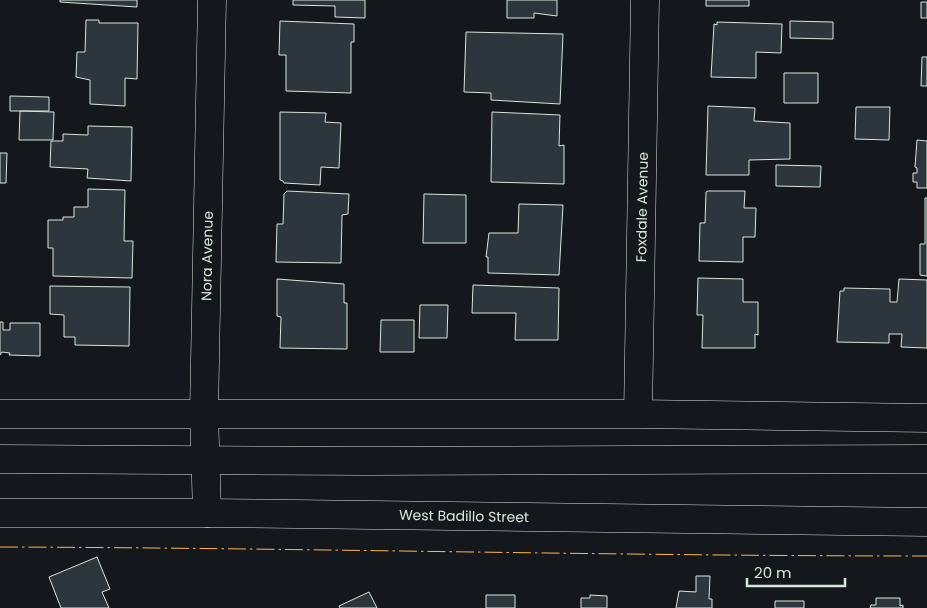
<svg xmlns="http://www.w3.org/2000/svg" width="927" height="608" font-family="Poppins,sans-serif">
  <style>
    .building { fill: #2c363c; stroke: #d8e6dc }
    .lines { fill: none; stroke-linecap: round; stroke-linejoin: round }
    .minor-casing { stroke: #d8e6dc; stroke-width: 29 }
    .primary-casing { stroke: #d8e6dc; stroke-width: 29 }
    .minor { stroke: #14181c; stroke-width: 28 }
    .primary { stroke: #14181c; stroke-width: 28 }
    .power { stroke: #ffb74d; stroke-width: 1; stroke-dasharray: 18 4 2.5 4; stroke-linecap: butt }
    .labels { text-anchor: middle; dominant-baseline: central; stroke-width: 4; stroke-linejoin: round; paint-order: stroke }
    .street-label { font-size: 14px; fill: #d8e6dc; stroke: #14181c }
  </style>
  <rect width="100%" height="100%" fill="#14181c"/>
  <path class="building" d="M 60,0 L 137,0 L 137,7 L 60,2 Z
    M 293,0 L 365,0 L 365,18 L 335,17 L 335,6 L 293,5 Z
    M 507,0 L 557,0 L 557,16 L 534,13 L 534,18 L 507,18 Z
    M 706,0 L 749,0 L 749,6 L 706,6 Z
    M 921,2 L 927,2 L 927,18 L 921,18 Z
    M 86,20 L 99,20 L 99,23 L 138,23 L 137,79 L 125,78 L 125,106 L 90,104 L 90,80 L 76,77 L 77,52 L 85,52 Z
    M 280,21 L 354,24 L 354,42 L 351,42 L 351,93 L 286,91 L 286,55 L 279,55 Z
    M 790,21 L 833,22 L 833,39 L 790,38 Z
    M 717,22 L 782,24 L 781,53 L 756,52 L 756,78 L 711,77 L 714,24 L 717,25 Z
    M 466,32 L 563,34 L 560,104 L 491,100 L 491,93 L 464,92 Z
    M 922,57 L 927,57 L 927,86 L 921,86 Z
    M 784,73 L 818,73 L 818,103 L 784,103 Z
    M 10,96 L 49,97 L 49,111 L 10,111 Z
    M 708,106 L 755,108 L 754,121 L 790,123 L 790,159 L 749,160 L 749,175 L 706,175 Z
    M 856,107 L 890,107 L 889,140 L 855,139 Z
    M 20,111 L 54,112 L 53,140 L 19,140 Z
    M 280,112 L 326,113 L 325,122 L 341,123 L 339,168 L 321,167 L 320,185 L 284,183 L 283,181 L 280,180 Z
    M 492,112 L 560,115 L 559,146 L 564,145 L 564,184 L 491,182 Z
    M 88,126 L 132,127 L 131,181 L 87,178 L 88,169 L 50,167 L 51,141 L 63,141 L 63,134 L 88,135 Z
    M 917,140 L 927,141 L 927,188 L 917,188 L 917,182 L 913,182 L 913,173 L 917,173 L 917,168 L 915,167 Z
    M 0,153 L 7,153 L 6,183 L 0,183 Z
    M 776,165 L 821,166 L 820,187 L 776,186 Z
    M 88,189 L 125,190 L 124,241 L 133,241 L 132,278 L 53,276 L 53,248 L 48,248 L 48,220 L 63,220 L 63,217 L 74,217 L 74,207 L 88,207 Z
    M 287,191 L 349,194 L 348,214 L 342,215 L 341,263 L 276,262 L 277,224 L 283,224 L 284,194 Z
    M 708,191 L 745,191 L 744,208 L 756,208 L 755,237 L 743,237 L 743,262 L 699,261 L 700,223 L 705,223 L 706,192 Z
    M 424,194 L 466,195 L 466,243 L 423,243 Z
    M 925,198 L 927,198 L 927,276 L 920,275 L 920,244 L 925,244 Z
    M 519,204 L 563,205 L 559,275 L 488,273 L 488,257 L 486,257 L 489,233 L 518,233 Z
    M 698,278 L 743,279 L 743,302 L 758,302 L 758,335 L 755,334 L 755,348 L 702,348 L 703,315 L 697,315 Z
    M 277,279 L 344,284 L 344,303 L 347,303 L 347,349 L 280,348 L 281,317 L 277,316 Z
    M 899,279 L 927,280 L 927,348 L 901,347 L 902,334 L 889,334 L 889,343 L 837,342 L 840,291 L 844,291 L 844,288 L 890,289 L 890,302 L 897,302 Z
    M 473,285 L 559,288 L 558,340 L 515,340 L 516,313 L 472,313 Z
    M 50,286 L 130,287 L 129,346 L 75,345 L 75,337 L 64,337 L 64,315 L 50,314 Z
    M 420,305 L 448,305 L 447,338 L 419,338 Z
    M 381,320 L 414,320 L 414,352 L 380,352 Z
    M 0,322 L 3,322 L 3,330 L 10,330 L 10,323 L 40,323 L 40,356 L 9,355 L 10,353 L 2,352 L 0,355 Z
    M 97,557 L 110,589 L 102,592 L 109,608 L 61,608 L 49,577 Z
    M 696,576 L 710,576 L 709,599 L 712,599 L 712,608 L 676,608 L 679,591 L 696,592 Z
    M 369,592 L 377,608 L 340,608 L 339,606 Z
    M 486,595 L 515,595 L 515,608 L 486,608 Z
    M 590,595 L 607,596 L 607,608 L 581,608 L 581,598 L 590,598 Z
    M 876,598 L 900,598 L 900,606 L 903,605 L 903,608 L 870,608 L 871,605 L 876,605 Z
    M 775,601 L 804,601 L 804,608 L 775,608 Z"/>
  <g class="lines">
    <defs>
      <path id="minor" d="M 0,414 L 638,414 L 927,418
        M 638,414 L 645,0
        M 207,513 L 204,413 L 212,0"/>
      <path id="primary" d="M 0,459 L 367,461 L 927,459
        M 0,513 L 207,513 L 927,522"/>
    </defs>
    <use href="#minor" class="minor-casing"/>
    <use href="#primary" class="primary-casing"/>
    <use href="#minor" class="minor"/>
    <use href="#primary" class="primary"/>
    <path class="power" d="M 0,547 C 309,548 618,556 927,556"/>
  </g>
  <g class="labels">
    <g class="street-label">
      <text transform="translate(642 207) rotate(-89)">Foxdale Avenue</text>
      <text transform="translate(207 256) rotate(-89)">Nora Avenue</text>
      <text transform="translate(464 516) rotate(1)">West Badillo Street</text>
    </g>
  </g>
  <path d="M747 578v8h98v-8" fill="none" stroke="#d8e6dc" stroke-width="2.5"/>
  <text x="754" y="578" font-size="15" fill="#d8e6dc" stroke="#14181c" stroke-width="4" paint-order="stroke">20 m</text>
</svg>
